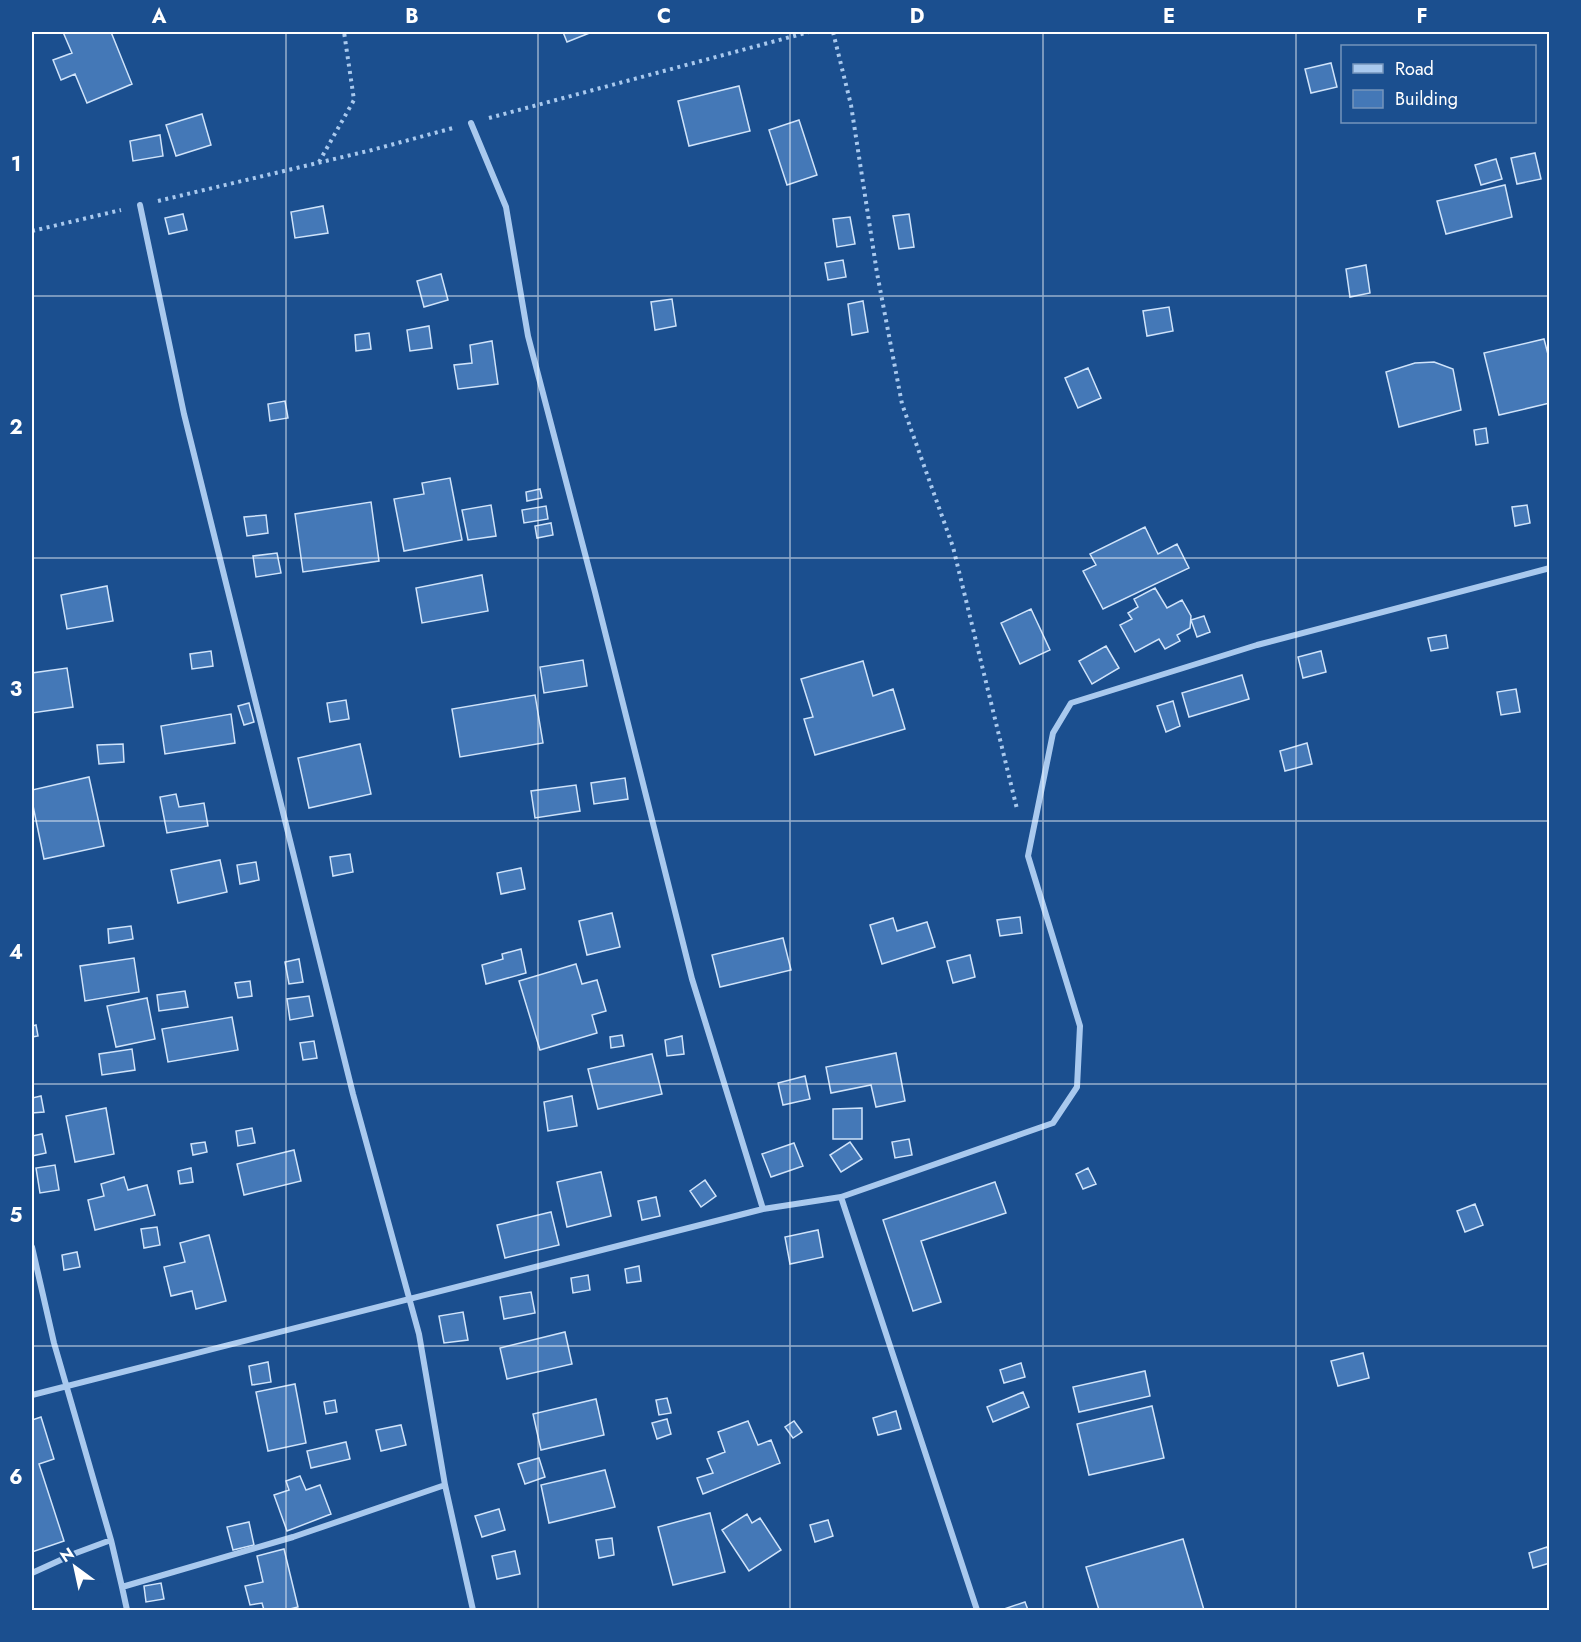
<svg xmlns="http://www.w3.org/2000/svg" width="1581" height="1642" font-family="Jost,sans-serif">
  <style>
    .building { fill: #4478b7; stroke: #cfe3fa; stroke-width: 1.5 }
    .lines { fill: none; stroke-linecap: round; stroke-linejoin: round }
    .path { stroke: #a9c9ee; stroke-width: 4; stroke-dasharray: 3 4.5; stroke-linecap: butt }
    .minor { stroke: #a9c9ee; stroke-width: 6 }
    .grid { fill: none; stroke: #fff; stroke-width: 1.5; stroke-opacity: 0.55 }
    .neatline { fill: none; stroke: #fff; stroke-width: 2 }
    .grid-label { font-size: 20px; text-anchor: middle; font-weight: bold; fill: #fff }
  </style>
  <rect width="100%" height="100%" fill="#1b4f8f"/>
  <path class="building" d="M 63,32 L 111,32 L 132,84 L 87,103 L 75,74 L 61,80 L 53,60 L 72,53 Z
    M 563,32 L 592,32 L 567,42 Z
    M 1331,63 L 1337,87 L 1311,93 L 1305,69 Z
    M 739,86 L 750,131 L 689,146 L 678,101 Z
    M 202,114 L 211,145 L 176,156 L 166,125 Z
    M 799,120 L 817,175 L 787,185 L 769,130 Z
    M 160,135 L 163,156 L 133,161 L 130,141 Z
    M 1535,153 L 1541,179 L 1517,184 L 1511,158 Z
    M 1496,159 L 1502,179 L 1481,185 L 1475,165 Z
    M 1505,185 L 1512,217 L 1446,234 L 1437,201 Z
    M 323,206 L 328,233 L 295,238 L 291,212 Z
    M 183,214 L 187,230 L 169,234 L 165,218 Z
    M 909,214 L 914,247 L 899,249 L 893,216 Z
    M 850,217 L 855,244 L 837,247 L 833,219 Z
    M 843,260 L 846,277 L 828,280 L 825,263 Z
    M 1366,265 L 1370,293 L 1350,297 L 1346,269 Z
    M 441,274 L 448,300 L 424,307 L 417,281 Z
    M 672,299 L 676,326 L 655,330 L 651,302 Z
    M 863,301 L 868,332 L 852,335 L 848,304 Z
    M 1169,307 L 1173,331 L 1147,336 L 1143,311 Z
    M 429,326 L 432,348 L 410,351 L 407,330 Z
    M 369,333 L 371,349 L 356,351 L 355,335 Z
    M 1544,339 L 1550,362 L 1550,403 L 1499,415 L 1484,353 Z
    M 492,341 L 498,384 L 458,389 L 454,365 L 472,363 L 470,345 Z
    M 1434,362 L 1453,369 L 1461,410 L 1399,427 L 1386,372 L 1415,363 Z
    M 1088,368 L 1101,398 L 1078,408 L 1065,378 Z
    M 285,401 L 288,418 L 270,421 L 268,404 Z
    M 1486,428 L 1488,443 L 1476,445 L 1474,430 Z
    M 450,478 L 462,540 L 404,551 L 394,499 L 424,494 L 422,483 Z
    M 540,489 L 542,498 L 527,501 L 526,492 Z
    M 371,502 L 379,561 L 303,572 L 295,514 Z
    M 491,505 L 496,536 L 468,540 L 462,510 Z
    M 1527,505 L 1530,523 L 1515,526 L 1512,507 Z
    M 546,506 L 548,519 L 524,523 L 522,510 Z
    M 266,515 L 268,533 L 247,536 L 244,517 Z
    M 551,523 L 553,535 L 537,538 L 535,526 Z
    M 1145,527 L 1158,554 L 1177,544 L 1189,568 L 1103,609 L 1083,571 L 1096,565 L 1090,554 Z
    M 277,553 L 281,573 L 256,577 L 253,556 Z
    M 482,575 L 488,611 L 422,623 L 416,588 Z
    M 107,586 L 113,621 L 67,629 L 61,595 Z
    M 1155,588 L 1167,608 L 1182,600 L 1191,616 L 1190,628 L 1177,635 L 1180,641 L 1165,649 L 1159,639 L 1135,652 L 1120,625 L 1132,619 L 1128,613 L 1138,607 L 1134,599 Z
    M 1031,609 L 1050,650 L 1020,664 L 1001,623 Z
    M 1204,616 L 1210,632 L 1197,637 L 1191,620 Z
    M 1446,635 L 1448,648 L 1431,651 L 1428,638 Z
    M 1106,646 L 1119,668 L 1092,684 L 1079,661 Z
    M 211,651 L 213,666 L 192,669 L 190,654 Z
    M 1321,651 L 1326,672 L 1303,678 L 1298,657 Z
    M 583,660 L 587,686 L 544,693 L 540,667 Z
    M 863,661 L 873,696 L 893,689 L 905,729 L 815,755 L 804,719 L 813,717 L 801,679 Z
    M 67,668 L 73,707 L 32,713 L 32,673 Z
    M 1242,675 L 1249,699 L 1189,717 L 1182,693 Z
    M 1516,689 L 1520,712 L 1501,715 L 1497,692 Z
    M 535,695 L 543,743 L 460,757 L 452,709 Z
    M 346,700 L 349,719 L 330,722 L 327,703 Z
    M 1173,701 L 1180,726 L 1166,732 L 1157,706 Z
    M 249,703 L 254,722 L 244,725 L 238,706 Z
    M 231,714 L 235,743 L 165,754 L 161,726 Z
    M 1307,743 L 1312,764 L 1285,771 L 1280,751 Z
    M 123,744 L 124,762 L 99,764 L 97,745 Z
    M 360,744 L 371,794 L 309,808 L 298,758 Z
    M 89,777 L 104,846 L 44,859 L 32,801 L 32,790 Z
    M 625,778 L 628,799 L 594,804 L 591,783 Z
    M 576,785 L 580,811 L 535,818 L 531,791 Z
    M 176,794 L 179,807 L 204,803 L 208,826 L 167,833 L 160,797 Z
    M 350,854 L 353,872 L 333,876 L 330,857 Z
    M 220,860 L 227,892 L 178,903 L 171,870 Z
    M 256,862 L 259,880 L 240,884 L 237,865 Z
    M 521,868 L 525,889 L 501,894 L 497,873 Z
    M 612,913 L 620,947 L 587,955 L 579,921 Z
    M 1020,917 L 1022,933 L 1000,936 L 997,920 Z
    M 893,918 L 897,931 L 927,922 L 935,947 L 882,964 L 870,925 Z
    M 131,926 L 133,939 L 109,943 L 108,929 Z
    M 783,938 L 791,970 L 720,987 L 712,955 Z
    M 521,949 L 526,973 L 486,984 L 482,965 L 503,959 L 502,954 Z
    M 970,955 L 975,977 L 953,983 L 947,961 Z
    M 134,958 L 139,992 L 85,1001 L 80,966 Z
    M 299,959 L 303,982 L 289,984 L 285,962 Z
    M 576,964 L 582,984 L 597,980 L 606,1011 L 592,1015 L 597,1033 L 540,1050 L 519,981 Z
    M 250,981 L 252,996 L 238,998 L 235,983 Z
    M 185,991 L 188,1007 L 159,1011 L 157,995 Z
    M 309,996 L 313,1016 L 290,1020 L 287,999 Z
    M 147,998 L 155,1039 L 116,1047 L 107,1006 Z
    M 232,1017 L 238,1050 L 168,1062 L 162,1029 Z
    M 36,1025 L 38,1036 L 32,1037 L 32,1026 Z
    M 622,1035 L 624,1046 L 611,1048 L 610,1037 Z
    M 682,1036 L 684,1054 L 667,1056 L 665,1040 Z
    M 314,1041 L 317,1058 L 303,1060 L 300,1043 Z
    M 132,1049 L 135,1070 L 102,1075 L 99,1054 Z
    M 896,1053 L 905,1101 L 876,1107 L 871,1085 L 831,1093 L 826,1067 Z
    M 652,1054 L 662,1094 L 598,1109 L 588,1069 Z
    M 805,1076 L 810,1099 L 783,1105 L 778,1083 Z
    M 41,1096 L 44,1112 L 32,1113 L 32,1098 Z
    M 572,1096 L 577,1126 L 548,1131 L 544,1102 Z
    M 106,1108 L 114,1154 L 75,1162 L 66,1116 Z
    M 862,1108 L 862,1139 L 833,1139 L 833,1109 Z
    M 252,1128 L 255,1143 L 238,1146 L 236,1131 Z
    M 42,1134 L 46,1153 L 32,1156 L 32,1136 Z
    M 909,1139 L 912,1155 L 895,1158 L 892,1142 Z
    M 205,1142 L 207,1152 L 193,1155 L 191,1144 Z
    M 850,1142 L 862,1159 L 841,1172 L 830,1155 Z
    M 794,1143 L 803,1166 L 771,1177 L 762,1154 Z
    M 294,1150 L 301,1181 L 244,1195 L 237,1164 Z
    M 55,1165 L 59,1190 L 40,1193 L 36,1168 Z
    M 191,1168 L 193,1182 L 180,1184 L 178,1171 Z
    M 1088,1168 L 1096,1184 L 1083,1189 L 1076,1174 Z
    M 601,1172 L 611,1216 L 567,1227 L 557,1182 Z
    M 124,1177 L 128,1190 L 147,1185 L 155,1215 L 95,1230 L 88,1200 L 104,1196 L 101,1184 Z
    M 705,1180 L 716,1196 L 701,1207 L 690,1191 Z
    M 995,1182 L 1006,1213 L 921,1241 L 941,1302 L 913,1311 L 883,1220 Z
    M 656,1197 L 660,1216 L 642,1220 L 638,1201 Z
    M 1475,1204 L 1483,1225 L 1465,1232 L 1457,1211 Z
    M 551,1212 L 559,1245 L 505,1258 L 497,1225 Z
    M 157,1227 L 160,1245 L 144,1248 L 141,1229 Z
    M 818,1230 L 823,1257 L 790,1264 L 785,1237 Z
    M 209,1235 L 226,1301 L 196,1309 L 192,1291 L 171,1296 L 164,1267 L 185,1262 L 180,1243 Z
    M 77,1252 L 80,1267 L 64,1270 L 62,1255 Z
    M 639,1266 L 641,1281 L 627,1283 L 625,1269 Z
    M 588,1275 L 590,1290 L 573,1293 L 571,1278 Z
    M 531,1292 L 535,1313 L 504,1319 L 500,1297 Z
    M 463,1312 L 468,1340 L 444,1343 L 439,1316 Z
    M 565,1332 L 572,1364 L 507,1379 L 500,1348 Z
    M 1363,1353 L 1369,1378 L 1338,1386 L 1331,1361 Z
    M 268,1362 L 271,1382 L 252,1385 L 249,1366 Z
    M 1021,1363 L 1025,1377 L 1004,1383 L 1000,1370 Z
    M 1145,1371 L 1150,1396 L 1079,1412 L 1073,1387 Z
    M 295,1384 L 306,1443 L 268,1451 L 256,1392 Z
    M 1023,1392 L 1029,1407 L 993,1422 L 987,1407 Z
    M 667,1398 L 671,1413 L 659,1415 L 656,1400 Z
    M 596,1399 L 604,1435 L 541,1450 L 533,1414 Z
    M 335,1400 L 337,1412 L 326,1414 L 324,1402 Z
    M 1152,1406 L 1164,1458 L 1089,1475 L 1077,1424 Z
    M 896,1411 L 901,1429 L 878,1435 L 873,1418 Z
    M 41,1417 L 54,1459 L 39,1464 L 64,1541 L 32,1552 L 32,1420 Z
    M 667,1419 L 671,1434 L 657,1439 L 652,1423 Z
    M 748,1421 L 758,1445 L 771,1440 L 780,1463 L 703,1494 L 697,1478 L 713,1473 L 707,1459 L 725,1452 L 718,1432 Z
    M 794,1421 L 802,1432 L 793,1438 L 785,1427 Z
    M 401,1425 L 406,1445 L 381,1451 L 376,1430 Z
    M 346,1442 L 350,1459 L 311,1468 L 307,1451 Z
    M 539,1458 L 545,1477 L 525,1484 L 518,1464 Z
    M 605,1470 L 615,1507 L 549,1523 L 541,1485 Z
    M 300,1476 L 306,1490 L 320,1485 L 331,1514 L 287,1531 L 274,1495 L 289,1490 L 286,1481 Z
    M 499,1509 L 505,1530 L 482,1537 L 475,1516 Z
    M 710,1513 L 725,1572 L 673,1585 L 658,1527 Z
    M 747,1514 L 752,1523 L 760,1518 L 781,1550 L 749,1571 L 722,1530 Z
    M 828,1520 L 833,1536 L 815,1542 L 810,1525 Z
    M 249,1522 L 254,1545 L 233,1550 L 227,1527 Z
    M 612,1538 L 614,1555 L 599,1558 L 596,1540 Z
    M 1183,1539 L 1204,1610 L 1099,1610 L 1086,1567 Z
    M 1547,1547 L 1550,1556 L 1550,1563 L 1533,1568 L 1529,1553 Z
    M 284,1549 L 298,1607 L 286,1610 L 264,1610 L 262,1603 L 250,1605 L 245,1586 L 263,1582 L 257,1556 Z
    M 515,1551 L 520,1574 L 497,1579 L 492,1556 Z
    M 161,1583 L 164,1599 L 146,1602 L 144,1586 Z
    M 1025,1602 L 1028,1610 L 1004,1610 L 1004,1609 Z"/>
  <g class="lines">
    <path class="path" d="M 833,32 L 851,105 L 877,273 L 902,404 L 953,547 L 1017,809
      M 489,118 L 809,32
      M 319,162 L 354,100 L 344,32
      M 158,201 L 372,150 L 453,128
      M 32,231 L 121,210"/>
    <path class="minor" d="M 471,123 L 506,207 L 528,336 L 595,592 L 692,979 L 763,1209
      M 140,205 L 184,414 L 353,1094 L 419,1334 L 445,1485 L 473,1610
      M 32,1247 L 54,1343 L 111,1540
      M 32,1395 L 763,1209 L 841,1197
      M 32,1573 L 76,1553 L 111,1540 L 122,1587 L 293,1537 L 445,1485
      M 122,1587 L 127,1610
      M 977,1610 L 841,1197 L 1053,1123 L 1077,1087 L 1080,1026 L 1028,856 L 1053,733 L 1071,703 L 1257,645 L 1550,568"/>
  </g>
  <path class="grid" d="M 286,32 L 286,1610M 538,32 L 538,1610M 790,32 L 790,1610M 1043,32 L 1043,1610M 1296,32 L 1296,1610M 32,296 L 1550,296M 32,558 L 1550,558M 32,821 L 1550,821M 32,1084 L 1550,1084M 32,1346 L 1550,1346"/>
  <rect width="1581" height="1642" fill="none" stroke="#1b4f8f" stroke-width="66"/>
  <rect x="1341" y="45" width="195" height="78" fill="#1b4f8f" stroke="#7695bc" stroke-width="1.5"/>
  <rect x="1353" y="64" width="30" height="9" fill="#a9c9ee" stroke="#7695bc" stroke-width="1.5"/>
  <text x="1395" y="75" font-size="18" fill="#ffffff">Road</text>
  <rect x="1353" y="90" width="30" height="18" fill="#4478b7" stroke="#7695bc" stroke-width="1.5"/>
  <text x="1395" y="105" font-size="18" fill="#ffffff">Building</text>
  <g transform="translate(75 1567) rotate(327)" stroke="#1b4f8f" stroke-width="4.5" paint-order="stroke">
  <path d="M0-4.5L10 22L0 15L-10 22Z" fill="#ffffff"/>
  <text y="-9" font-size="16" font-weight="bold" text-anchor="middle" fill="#ffffff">N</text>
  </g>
  <rect x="33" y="33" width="1515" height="1576" class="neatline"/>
  <g class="grid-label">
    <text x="159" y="23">A</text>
    <text x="412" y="23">B</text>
    <text x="664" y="23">C</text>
    <text x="917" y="23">D</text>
    <text x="1169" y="23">E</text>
    <text x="1422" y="23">F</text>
    <text x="16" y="171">1</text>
    <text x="16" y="434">2</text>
    <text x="16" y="696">3</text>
    <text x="16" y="959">4</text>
    <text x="16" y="1222">5</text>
    <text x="16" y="1484">6</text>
  </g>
</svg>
